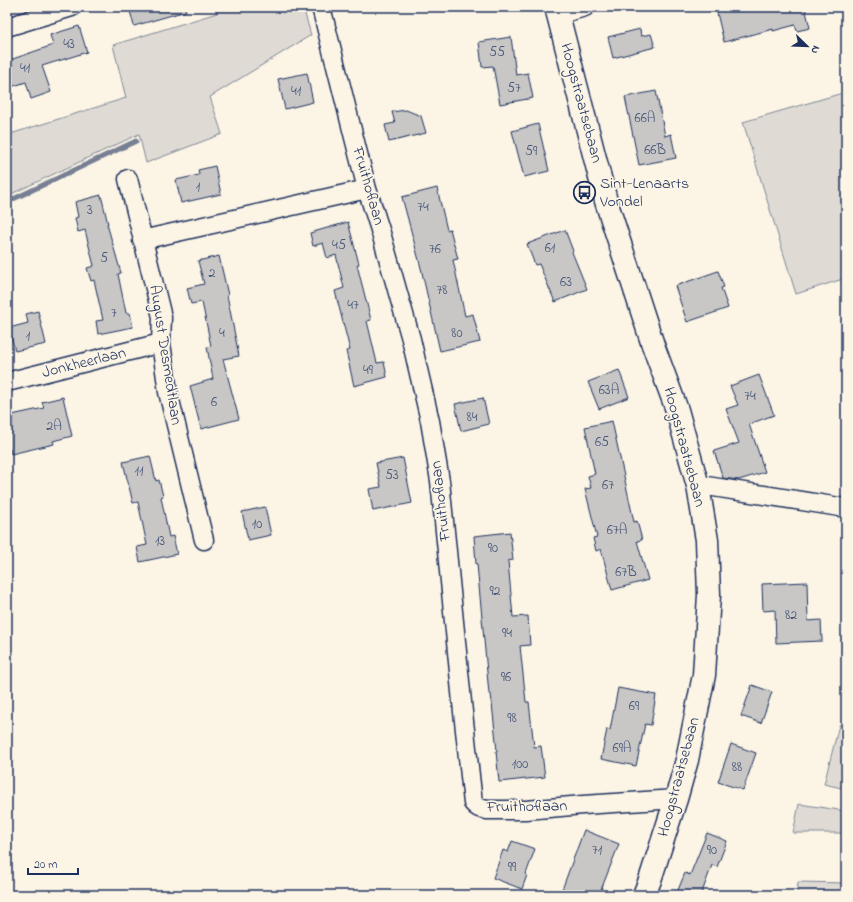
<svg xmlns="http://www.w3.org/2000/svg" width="853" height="902" font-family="'Indie Flower',sans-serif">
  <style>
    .green { fill: #dfdbd4; stroke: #7d8599 }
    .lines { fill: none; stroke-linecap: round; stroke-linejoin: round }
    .stream { stroke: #767f94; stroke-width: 5 }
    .building { fill: #c8c7c6; stroke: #1b2f5e }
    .minor-casing { stroke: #1b2f5e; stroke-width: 21 }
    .major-casing { stroke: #1b2f5e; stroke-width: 25 }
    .minor { stroke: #fcf5e5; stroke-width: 18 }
    .major { stroke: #fcf5e5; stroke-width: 22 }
    .labels { text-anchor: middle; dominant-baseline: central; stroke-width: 3.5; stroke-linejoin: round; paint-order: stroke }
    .number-label { font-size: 14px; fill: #465578 }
    .street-label { font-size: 16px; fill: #1b2f5e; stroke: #fcf5e5 }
    .poi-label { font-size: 16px; fill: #1b2f5e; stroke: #fcf5e5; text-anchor: start }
  </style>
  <rect width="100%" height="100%" fill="#fcf5e5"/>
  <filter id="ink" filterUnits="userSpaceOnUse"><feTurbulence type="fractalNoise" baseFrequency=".025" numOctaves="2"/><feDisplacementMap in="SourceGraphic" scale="8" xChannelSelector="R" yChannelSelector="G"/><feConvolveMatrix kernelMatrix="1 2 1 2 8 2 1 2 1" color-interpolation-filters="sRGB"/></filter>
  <g filter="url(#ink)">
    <path class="green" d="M 216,7 L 303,7 L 311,35 L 210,97 L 222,134 L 146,163 L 139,134 L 7,196 L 7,135 L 126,98 L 113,45 L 217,13 Z
      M 846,92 L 846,278 L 796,294 L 743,122 Z
      M 839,725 L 846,726 L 846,789 L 824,784 Z
      M 799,804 L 846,811 L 846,833 L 793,833 Z
      M 798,882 L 846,883 L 846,895 L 797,895 Z"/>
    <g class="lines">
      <path class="stream" d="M 7,202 L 136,141"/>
    </g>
    <path class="building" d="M 129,7 L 185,7 L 186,11 L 134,26 Z
      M 723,7 L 805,7 L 810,28 L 797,31 L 795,25 L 773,31 L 773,29 L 724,42 L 716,9 Z
      M 79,26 L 87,52 L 42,66 L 51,92 L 31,99 L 26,82 L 11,87 L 7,75 L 7,61 L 53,45 L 50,35 Z
      M 640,29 L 641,36 L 651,34 L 655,47 L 613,58 L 608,37 Z
      M 511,37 L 516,75 L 528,73 L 533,98 L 500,104 L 493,66 L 482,67 L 479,42 Z
      M 307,73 L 313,102 L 285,109 L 278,79 Z
      M 656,91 L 665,136 L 671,134 L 676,158 L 639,165 L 625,97 Z
      M 406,110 L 421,116 L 426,133 L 389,142 L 385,125 L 395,123 L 392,112 Z
      M 538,124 L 549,171 L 524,177 L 512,131 Z
      M 215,166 L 221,194 L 181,203 L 176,180 L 199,175 L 198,170 Z
      M 437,188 L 447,230 L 450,229 L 458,259 L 453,260 L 465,316 L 473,314 L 480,342 L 440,351 L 421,268 L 402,197 Z
      M 101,195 L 108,224 L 107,224 L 121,273 L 118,274 L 126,313 L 130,313 L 133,327 L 98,334 L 96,321 L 103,320 L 94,280 L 91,281 L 87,268 L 94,266 L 85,230 L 78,232 L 75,218 L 78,217 L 75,202 Z
      M 348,222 L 359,264 L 357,265 L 371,320 L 367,321 L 377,363 L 384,362 L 387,377 L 354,386 L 346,351 L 350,350 L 335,291 L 344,288 L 336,255 L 327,258 L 323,243 L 313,246 L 310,233 Z
      M 565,230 L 573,251 L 572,252 L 587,289 L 555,302 L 539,264 L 535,265 L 527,244 Z
      M 219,256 L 228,295 L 227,295 L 239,356 L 223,359 L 239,419 L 201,429 L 190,386 L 213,379 L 207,347 L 211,346 L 202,302 L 191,304 L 187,288 L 204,284 L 198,261 Z
      M 718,271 L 724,287 L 721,288 L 728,308 L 687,322 L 675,286 Z
      M 38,311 L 46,344 L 15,351 L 9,328 L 28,323 L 26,314 Z
      M 619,370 L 629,397 L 599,409 L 588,382 Z
      M 759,375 L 774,415 L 749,424 L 765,472 L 739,480 L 723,478 L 714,451 L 739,443 L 726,409 L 738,405 L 730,386 Z
      M 63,397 L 72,436 L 53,441 L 54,444 L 11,454 L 10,449 L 7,450 L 7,416 L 44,408 L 42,402 Z
      M 483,398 L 489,424 L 461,431 L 455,404 Z
      M 612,421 L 634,522 L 637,521 L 642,540 L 637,541 L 648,580 L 612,590 L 601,549 L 596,551 L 593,538 L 597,537 L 585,489 L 591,488 L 588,476 L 595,474 L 585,427 Z
      M 150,456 L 156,481 L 159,480 L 163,496 L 161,497 L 169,537 L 173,536 L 177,554 L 140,562 L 137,547 L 147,545 L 138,502 L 133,503 L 123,462 Z
      M 403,458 L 412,503 L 373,511 L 369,489 L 381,487 L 376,463 Z
      M 265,507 L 271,535 L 248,540 L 242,512 Z
      M 510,532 L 513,560 L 508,561 L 513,617 L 528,616 L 530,645 L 520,646 L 526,702 L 529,702 L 534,747 L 541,746 L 545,777 L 499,782 L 496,751 L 497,751 L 491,694 L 489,694 L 477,564 L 476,564 L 474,536 Z
      M 807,582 L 808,621 L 821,620 L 822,641 L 776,643 L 775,610 L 763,611 L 762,584 Z
      M 752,685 L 772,692 L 761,723 L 741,716 Z
      M 618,688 L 656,695 L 651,725 L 645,724 L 636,766 L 601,759 L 607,729 L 610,730 Z
      M 731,744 L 756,753 L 743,790 L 718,782 Z
      M 584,830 L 619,844 L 599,895 L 560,895 Z
      M 707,833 L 727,841 L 717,867 L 712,865 L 701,895 L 676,895 L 685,873 L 690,875 Z
      M 512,841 L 535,849 L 526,874 L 527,875 L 522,889 L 493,878 L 503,850 L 508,852 Z"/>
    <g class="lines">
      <defs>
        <path id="minor" d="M 321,7 L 367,189 L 381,233 L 411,339 L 430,421 L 440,481 L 463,712 L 473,803 L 476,806 L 479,808 L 487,810 L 526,810 L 583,805 L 676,799
          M 557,15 L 585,7
          M 7,27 L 72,7
          M 128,179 L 162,317 L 161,343 L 168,392 L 204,540
          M 142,240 L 367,189
          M 7,382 L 161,343
          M 698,486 L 707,486 L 846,508"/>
        <path id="major" d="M 556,7 L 606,201 L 653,345 L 677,410 L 698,486 L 707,540 L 709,595 L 704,675 L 687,760 L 676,799 L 650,880 L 644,895"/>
      </defs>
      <use href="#minor" class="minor-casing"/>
      <use href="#major" class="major-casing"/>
      <use href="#minor" class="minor"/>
      <use href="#major" class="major"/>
    </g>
  </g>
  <defs>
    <symbol id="bus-ring" viewBox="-11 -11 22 22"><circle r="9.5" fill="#fcf5e5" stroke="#1b2f5e" stroke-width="1.5"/><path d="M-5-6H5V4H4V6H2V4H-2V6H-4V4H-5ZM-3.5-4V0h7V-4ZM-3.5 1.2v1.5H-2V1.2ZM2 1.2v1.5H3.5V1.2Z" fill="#1b2f5e"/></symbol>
  </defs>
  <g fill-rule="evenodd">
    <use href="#bus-ring" x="572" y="180" width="25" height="25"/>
  </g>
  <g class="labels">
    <g class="number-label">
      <text x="69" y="44">43</text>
      <text x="497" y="52">55</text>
      <text x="25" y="68">41</text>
      <text x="514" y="88">57</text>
      <text x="296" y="91">41</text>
      <text x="645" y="118">66A</text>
      <text x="655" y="150">66B</text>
      <text x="531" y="151">59</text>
      <text x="198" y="187">1</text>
      <text x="423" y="207">74</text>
      <text x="90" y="210">3</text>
      <text x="339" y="245">45</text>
      <text x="550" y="248">61</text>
      <text x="435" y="249">76</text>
      <text x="104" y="258">5</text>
      <text x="212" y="273">2</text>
      <text x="566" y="282">63</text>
      <text x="442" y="290">78</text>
      <text x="353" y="305">47</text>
      <text x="114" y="313">7</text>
      <text x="222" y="333">4</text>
      <text x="457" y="333">80</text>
      <text x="28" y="336">1</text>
      <text x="368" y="370">49</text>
      <text x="609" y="390">63A</text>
      <text x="750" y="396">74</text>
      <text x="214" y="402">6</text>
      <text x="472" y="417">84</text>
      <text x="54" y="426">2A</text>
      <text x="602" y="442">65</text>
      <text x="139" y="471">11</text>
      <text x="392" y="475">53</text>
      <text x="608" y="485">67</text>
      <text x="257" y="524">10</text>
      <text x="617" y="530">67A</text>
      <text x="160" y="541">13</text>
      <text x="493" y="548">90</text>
      <text x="626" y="572">67B</text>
      <text x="495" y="591">92</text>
      <text x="791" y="615">82</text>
      <text x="507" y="633">94</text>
      <text x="506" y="677">96</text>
      <text x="634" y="706">69</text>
      <text x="512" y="718">98</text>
      <text x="622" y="748">69A</text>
      <text x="520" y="764">100</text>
      <text x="737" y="767">88</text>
      <text x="597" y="850">71</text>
      <text x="712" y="850">90</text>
      <text x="512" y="867">99</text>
    </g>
    <g class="street-label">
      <text transform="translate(581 103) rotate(75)">Hoogstraatsebaan</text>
      <text transform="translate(368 186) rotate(74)">Fruithoflaan</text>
      <text transform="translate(165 355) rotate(81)">August Desmedtlaan</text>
      <text transform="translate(84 363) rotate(-14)">Jonkheerlaan</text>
      <text transform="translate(684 447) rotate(75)">Hoogstraatsebaan</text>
      <text transform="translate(441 501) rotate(-97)">Fruithoflaan</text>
      <text transform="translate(679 777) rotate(-75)">Hoogstraatsebaan</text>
      <text transform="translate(527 807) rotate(-1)">Fruithoflaan</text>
    </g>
    <g class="poi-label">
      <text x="600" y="184">Sint-Lenaarts<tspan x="600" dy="18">Vondel</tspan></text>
    </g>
  </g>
  <rect width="853" height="902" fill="none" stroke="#fcf5e5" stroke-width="24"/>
  <rect x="12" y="12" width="829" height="878" fill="none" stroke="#1b2f5e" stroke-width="1.5" filter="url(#ink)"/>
  <g transform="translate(807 46) rotate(113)" stroke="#fcf5e5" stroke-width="3" paint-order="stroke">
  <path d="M0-3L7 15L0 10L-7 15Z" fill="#1b2f5e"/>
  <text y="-6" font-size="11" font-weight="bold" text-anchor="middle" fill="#1b2f5e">N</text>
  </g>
  <path d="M28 868v6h50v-6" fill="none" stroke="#1b2f5e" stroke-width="2"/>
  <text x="34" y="868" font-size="12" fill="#1b2f5e" stroke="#fcf5e5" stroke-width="3" paint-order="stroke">20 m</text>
</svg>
